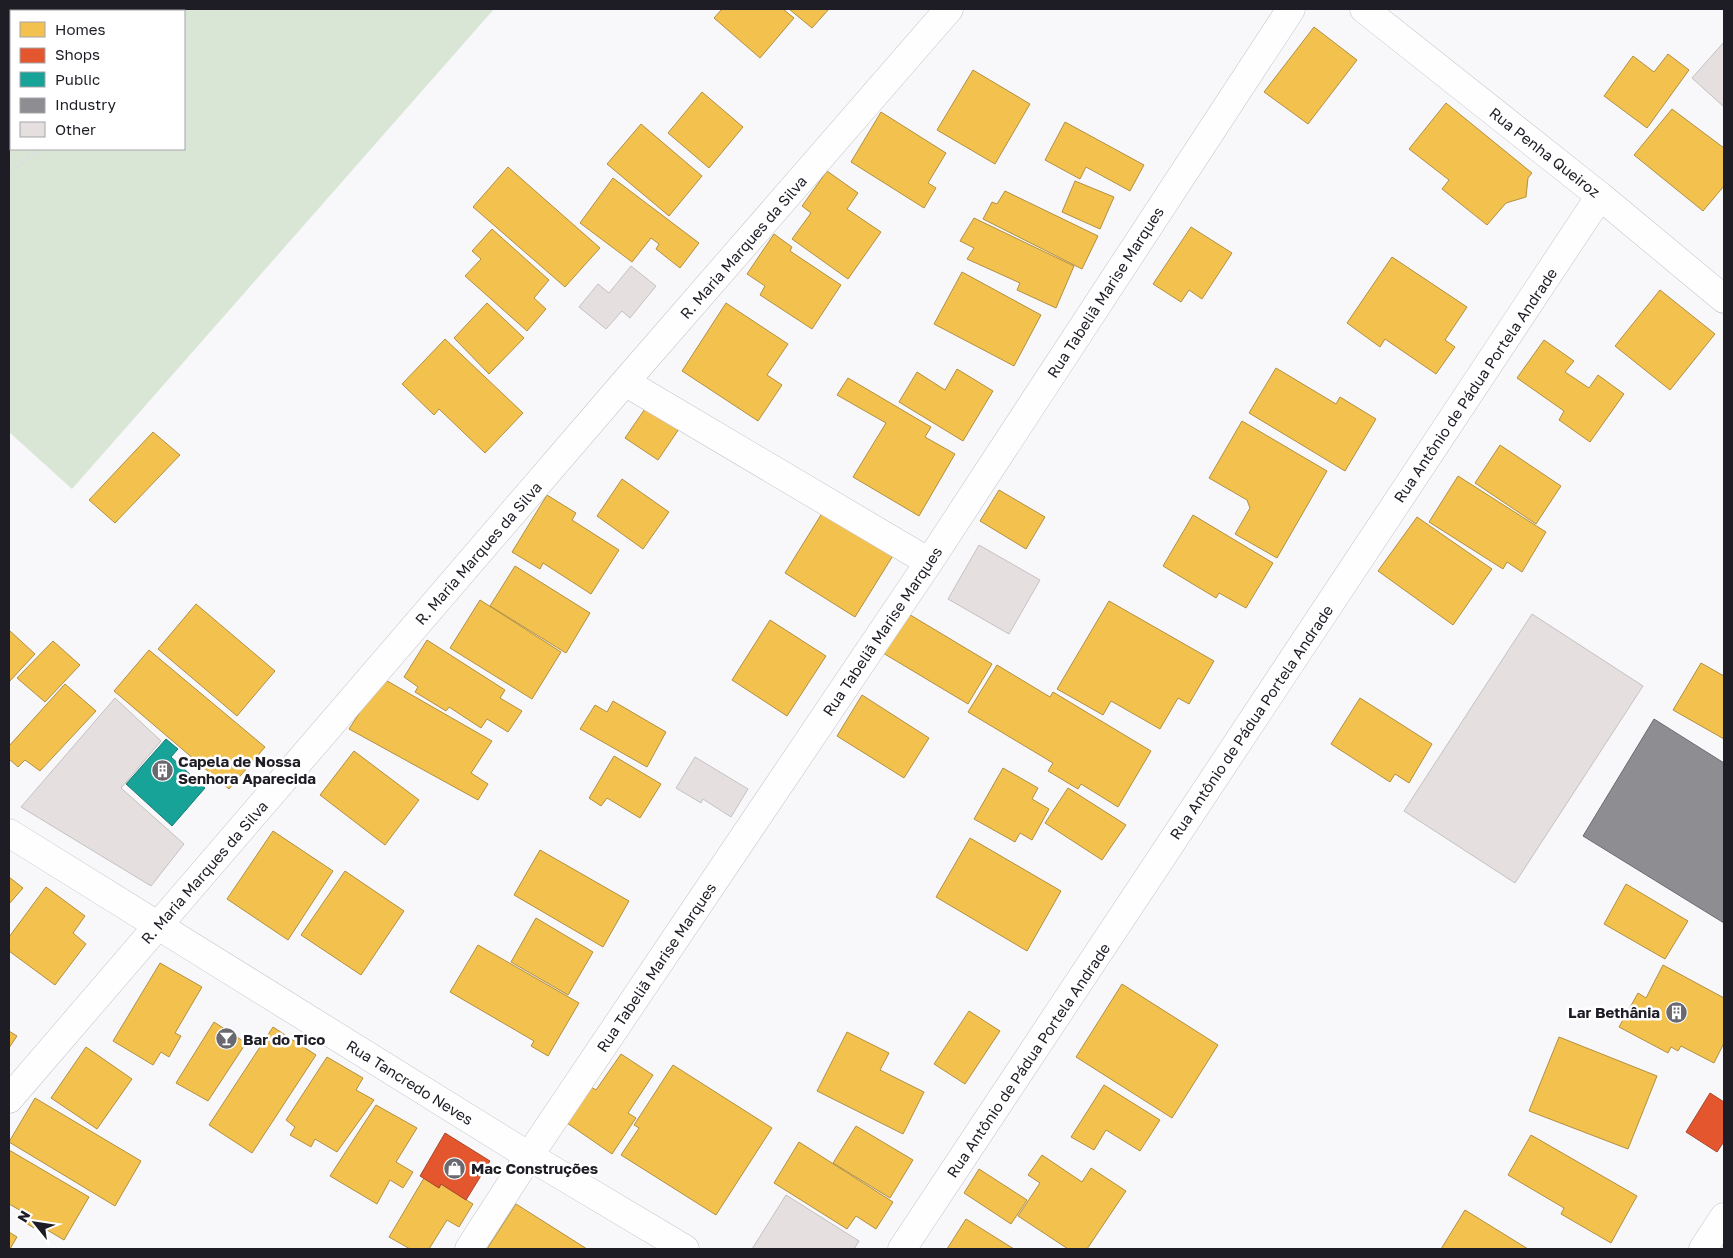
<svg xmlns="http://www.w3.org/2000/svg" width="1733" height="1258" font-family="'Golos Text',sans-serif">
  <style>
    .green { fill: #d9e6d6; fill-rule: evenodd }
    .homes { fill: #f2c14e; stroke: #b29042 }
    .shops { fill: #e4572e; stroke: #a9452b }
    .public { fill: #17a398; stroke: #197a76 }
    .industry { fill: #8d8d92; stroke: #6c6b71 }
    .building { fill: #e5dfe0; stroke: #c6c1c0 }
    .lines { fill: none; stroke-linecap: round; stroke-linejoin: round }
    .minor-casing { stroke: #c5c3ca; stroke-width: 29 }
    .path { stroke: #dedee0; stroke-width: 3; stroke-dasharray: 4 4; stroke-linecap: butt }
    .minor { stroke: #fefefe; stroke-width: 28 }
    .labels { text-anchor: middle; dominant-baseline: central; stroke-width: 5; stroke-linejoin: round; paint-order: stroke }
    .street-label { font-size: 15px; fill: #1e1c25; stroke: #fff }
    .poi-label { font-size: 15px; font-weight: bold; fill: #1e1c25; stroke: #fff; text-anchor: start }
  </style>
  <rect width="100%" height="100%" fill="#f8f7fa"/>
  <path class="green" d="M 9,9 L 494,9 L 72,489 L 9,432 ZM 11,11 L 184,11 L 184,149 L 11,149 Z"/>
  <path class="homes" d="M 722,9 L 783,9 L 794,18 L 760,58 L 714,18 Z
    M 789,9 L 829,9 L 812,28 Z
    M 1314,27 L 1357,60 L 1308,124 L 1264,92 Z
    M 1668,54 L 1689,70 L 1647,128 L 1604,96 L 1633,56 L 1654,72 Z
    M 973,70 L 1030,104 L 995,164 L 937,130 Z
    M 702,92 L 743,127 L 709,168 L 668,133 Z
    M 1446,103 L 1532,173 L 1528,178 L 1526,197 L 1506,203 L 1487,225 L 1442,189 L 1449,180 L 1409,149 Z
    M 1672,109 L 1724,148 L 1724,186 L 1703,211 L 1634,155 Z
    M 881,112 L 946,153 L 928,183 L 936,188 L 924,208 L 851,162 Z
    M 1065,122 L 1144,165 L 1130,191 L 1086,167 L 1080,179 L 1045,160 Z
    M 641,124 L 702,176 L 669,216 L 607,164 Z
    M 508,167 L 600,248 L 565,287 L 473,207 Z
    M 827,171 L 858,193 L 847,209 L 881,232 L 848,279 L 792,239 L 811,213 L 802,206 Z
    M 613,178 L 699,243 L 680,268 L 656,249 L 659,244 L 651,238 L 632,262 L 580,223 Z
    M 1075,181 L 1114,197 L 1100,229 L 1062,212 Z
    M 1005,191 L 1098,236 L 1082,269 L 983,219 L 992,202 L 997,204 Z
    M 974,218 L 1074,266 L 1056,308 L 1017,290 L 1020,283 L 967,259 L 974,248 L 960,241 Z
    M 1191,227 L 1232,253 L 1202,299 L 1189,290 L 1181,302 L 1153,284 Z
    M 492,229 L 549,280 L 534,298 L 546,309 L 527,331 L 465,276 L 481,259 L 472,251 Z
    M 774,234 L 792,247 L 790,251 L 841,285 L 812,329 L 760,295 L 765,286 L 747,274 Z
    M 1392,257 L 1467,307 L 1445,340 L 1455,347 L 1436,374 L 1385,339 L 1380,347 L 1347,323 Z
    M 962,272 L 1041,315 L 1014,366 L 934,324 Z
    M 1660,290 L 1715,334 L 1670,390 L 1615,346 Z
    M 487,303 L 524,338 L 489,374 L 454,338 Z
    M 726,303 L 788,344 L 767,375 L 782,385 L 758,421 L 682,371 Z
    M 445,339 L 523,413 L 485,453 L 439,409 L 434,415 L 402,384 Z
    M 1544,340 L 1574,361 L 1565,372 L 1589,388 L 1598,375 L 1624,394 L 1590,442 L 1559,420 L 1564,411 L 1517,378 Z
    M 1276,368 L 1336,404 L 1340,397 L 1376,419 L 1345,471 L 1249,413 Z
    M 957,369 L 993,391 L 963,441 L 899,402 L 917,372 L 945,390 Z
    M 848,378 L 931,427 L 925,437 L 955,454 L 919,516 L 853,477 L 886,423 L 837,395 Z
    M 651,400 L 683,423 L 658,460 L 625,438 Z
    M 1242,421 L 1327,471 L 1277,558 L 1235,534 L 1250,508 L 1247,500 L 1209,478 Z
    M 153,432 L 180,455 L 115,523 L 89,500 Z
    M 1500,445 L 1561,486 L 1536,524 L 1475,483 Z
    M 1458,476 L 1546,532 L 1522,572 L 1507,562 L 1503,569 L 1429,522 Z
    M 622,479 L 669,512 L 643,549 L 597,516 Z
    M 999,490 L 1045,517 L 1026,549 L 980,521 Z
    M 547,495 L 576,513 L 572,520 L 619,550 L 591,594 L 543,563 L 540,569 L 512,552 Z
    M 824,510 L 894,554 L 855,617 L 785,573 Z
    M 1193,515 L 1273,563 L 1246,608 L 1219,593 L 1216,598 L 1163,566 Z
    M 1417,517 L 1492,569 L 1453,625 L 1378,571 Z
    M 515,566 L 590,613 L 566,653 L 490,606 Z
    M 480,600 L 561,652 L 532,699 L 450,648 Z
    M 1109,601 L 1214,661 L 1189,704 L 1178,698 L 1160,729 L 1111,701 L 1103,715 L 1057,689 Z
    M 196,604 L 275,671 L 237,716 L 158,649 Z
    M 907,613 L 992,664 L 968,704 L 883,653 Z
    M 770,620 L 826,656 L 787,716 L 732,680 Z
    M 9,630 L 35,654 L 9,682 Z
    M 427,640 L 505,690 L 500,698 L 522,711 L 508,732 L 487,719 L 481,728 L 449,707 L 446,711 L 415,692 L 418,687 L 404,677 Z
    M 53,641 L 80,665 L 45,702 L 17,678 Z
    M 149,650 L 265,747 L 229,789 L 114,691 Z
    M 1701,663 L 1724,676 L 1724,739 L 1673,710 Z
    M 997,665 L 1050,697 L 1053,692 L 1151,751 L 1118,807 L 1081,784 L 1078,789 L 1048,771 L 1053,763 L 968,712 Z
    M 382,678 L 492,741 L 471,773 L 488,784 L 478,800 L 349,729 Z
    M 65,684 L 96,711 L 40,771 L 25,760 L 18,767 L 9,759 L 9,746 Z
    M 862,695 L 929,738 L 904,778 L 837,736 Z
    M 1360,698 L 1432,744 L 1409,783 L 1395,774 L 1390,782 L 1331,744 Z
    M 613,701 L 666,732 L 647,767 L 580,729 L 595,705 L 607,712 Z
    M 354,751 L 419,800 L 385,845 L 320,795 Z
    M 614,756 L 661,784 L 640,818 L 607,798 L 601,806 L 589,798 Z
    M 1003,768 L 1038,788 L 1032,799 L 1049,809 L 1032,840 L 1020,833 L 1015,842 L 974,819 Z
    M 1068,788 L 1126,825 L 1102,860 L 1045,823 Z
    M 273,831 L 333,871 L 288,940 L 227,899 Z
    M 970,838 L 1061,891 L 1027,951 L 936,897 Z
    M 540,850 L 629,901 L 603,947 L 514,895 Z
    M 345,871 L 404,911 L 361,975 L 301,935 Z
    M 9,877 L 23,888 L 9,904 Z
    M 1626,884 L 1688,921 L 1665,959 L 1604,924 Z
    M 46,887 L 85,916 L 73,933 L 86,944 L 55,985 L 9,951 L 9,937 Z
    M 536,918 L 593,952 L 568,995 L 511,962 Z
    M 478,945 L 579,1003 L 548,1056 L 531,1046 L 534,1041 L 450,992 Z
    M 160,963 L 202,987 L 175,1033 L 181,1036 L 169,1057 L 161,1052 L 153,1065 L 113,1041 Z
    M 1663,965 L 1724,998 L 1724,1043 L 1714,1063 L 1681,1046 L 1678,1051 L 1671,1047 L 1668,1053 L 1619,1027 L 1638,993 L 1646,998 Z
    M 1122,984 L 1218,1045 L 1172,1118 L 1076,1057 Z
    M 969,1011 L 1000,1031 L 965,1084 L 934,1064 Z
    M 214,1022 L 246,1043 L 208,1101 L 176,1083 Z
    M 273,1027 L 316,1055 L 252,1153 L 209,1125 Z
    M 9,1031 L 17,1036 L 9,1048 Z
    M 847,1032 L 889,1053 L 880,1070 L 924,1092 L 903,1134 L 817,1091 Z
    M 1559,1037 L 1657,1076 L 1628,1149 L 1529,1111 Z
    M 86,1047 L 132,1079 L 97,1129 L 51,1098 Z
    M 621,1054 L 653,1075 L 628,1113 L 636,1118 L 612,1154 L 567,1123 L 591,1087 L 596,1090 Z
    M 327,1057 L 363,1078 L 356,1090 L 374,1100 L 337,1152 L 315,1139 L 311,1147 L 290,1135 L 295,1127 L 286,1120 Z
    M 673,1065 L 772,1128 L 716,1215 L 621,1155 L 639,1128 L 634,1125 Z
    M 1104,1085 L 1160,1120 L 1140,1151 L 1106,1130 L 1094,1150 L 1071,1137 Z
    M 35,1098 L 141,1161 L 115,1206 L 9,1142 Z
    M 376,1105 L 417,1128 L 396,1162 L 413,1172 L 403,1188 L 390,1180 L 377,1204 L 330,1176 Z
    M 856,1126 L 913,1160 L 890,1198 L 833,1163 Z
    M 1531,1135 L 1637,1196 L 1611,1243 L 1561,1214 L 1564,1208 L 1508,1175 Z
    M 799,1142 L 893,1202 L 876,1229 L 856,1216 L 847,1229 L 774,1183 Z
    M 9,1150 L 89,1197 L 64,1240 L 37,1224 L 34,1228 L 19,1219 L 23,1212 L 9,1204 Z
    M 1042,1155 L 1082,1182 L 1091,1168 L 1126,1191 L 1087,1249 L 1068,1249 L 1018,1216 L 1040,1183 L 1028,1175 Z
    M 979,1169 L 1027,1200 L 1011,1224 L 964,1193 Z
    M 424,1178 L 439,1188 L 441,1184 L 473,1204 L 459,1227 L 447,1220 L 429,1249 L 410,1249 L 389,1237 Z
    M 516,1204 L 587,1249 L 487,1249 Z
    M 1465,1210 L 1528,1249 L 1441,1249 Z
    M 966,1219 L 1014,1249 L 947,1249 Z
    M 9,1232 L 17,1237 L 10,1249 L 9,1249 Z"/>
  <path class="shops" d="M 1710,1093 L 1724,1102 L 1724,1144 L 1723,1143 L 1717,1152 L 1686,1132 Z
    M 445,1133 L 490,1161 L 466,1200 L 441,1184 L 439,1188 L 420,1176 Z"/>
  <path class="public" d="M 166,739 L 178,749 L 171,757 L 205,788 L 172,826 L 126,784 Z"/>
  <path class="industry" d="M 1654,719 L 1724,763 L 1724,923 L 1583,836 Z"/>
  <path class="building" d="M 1724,42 L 1724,107 L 1692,78 Z
    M 631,266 L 656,286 L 630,318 L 622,311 L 606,329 L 579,307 L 598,284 L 609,293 Z
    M 979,545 L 1040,580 L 1009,634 L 948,599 Z
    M 1532,614 L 1643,686 L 1515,883 L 1404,811 Z
    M 115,698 L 161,741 L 121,788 L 184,844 L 151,886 L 21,807 Z
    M 695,757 L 748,789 L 731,817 L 703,799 L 701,803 L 676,788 Z
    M 786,1195 L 859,1241 L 854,1249 L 752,1249 Z"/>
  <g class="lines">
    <defs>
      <path id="minor" d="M 1364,9 L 1600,196 L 1724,299
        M 625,382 L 929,562
        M 9,833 L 529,1156 L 685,1249
        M 9,1099 L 625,382 L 949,9
        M 469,1249 L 529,1156 L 929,562 L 1291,9
        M 902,1249 L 1600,196
        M 1703,1249 L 1724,1217"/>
    </defs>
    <use href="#minor" class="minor-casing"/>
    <path class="path" d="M 163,11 L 164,9
      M 9,175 L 38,149"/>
    <use href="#minor" class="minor"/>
  </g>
  <defs>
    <symbol id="building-disc" viewBox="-11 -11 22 22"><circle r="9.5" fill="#6a6970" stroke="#fff"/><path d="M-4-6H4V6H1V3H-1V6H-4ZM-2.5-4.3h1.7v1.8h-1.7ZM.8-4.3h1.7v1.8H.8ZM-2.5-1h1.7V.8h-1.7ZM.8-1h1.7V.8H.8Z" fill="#fff"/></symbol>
    <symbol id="bar-disc" viewBox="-11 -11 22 22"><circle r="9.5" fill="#6a6970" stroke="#fff"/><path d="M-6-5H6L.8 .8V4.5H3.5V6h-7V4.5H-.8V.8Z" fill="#fff"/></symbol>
    <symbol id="shop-disc" viewBox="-11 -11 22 22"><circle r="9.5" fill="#6a6970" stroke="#fff"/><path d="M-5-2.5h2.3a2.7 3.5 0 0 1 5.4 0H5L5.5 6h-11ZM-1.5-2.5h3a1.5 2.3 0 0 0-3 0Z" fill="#fff"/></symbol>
  </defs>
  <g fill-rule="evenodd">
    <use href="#building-disc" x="150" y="758" width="25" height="25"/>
    <use href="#building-disc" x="1664" y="1000" width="25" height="25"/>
    <use href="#bar-disc" x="214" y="1026" width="25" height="25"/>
    <use href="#shop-disc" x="442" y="1156" width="25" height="25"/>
  </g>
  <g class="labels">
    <g class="street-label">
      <text transform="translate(1545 152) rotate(38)">Rua Penha Queiroz</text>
      <text transform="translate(743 247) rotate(-49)">R. Maria Marques da Silva</text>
      <text transform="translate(1105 292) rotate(-57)">Rua Tabeliã Marise Marques</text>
      <text transform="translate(1475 385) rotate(-56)">Rua Antônio de Pádua Portela Andrade</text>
      <text transform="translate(478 553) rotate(-49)">R. Maria Marques da Silva</text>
      <text transform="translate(882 631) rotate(-56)">Rua Tabeliã Marise Marques</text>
      <text transform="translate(1251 722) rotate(-56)">Rua Antônio de Pádua Portela Andrade</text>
      <text transform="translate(204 872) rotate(-49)">R. Maria Marques da Silva</text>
      <text transform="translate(656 967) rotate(-56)">Rua Tabeliã Marise Marques</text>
      <text transform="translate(1028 1060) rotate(-56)">Rua Antônio de Pádua Portela Andrade</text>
      <text transform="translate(410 1082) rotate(32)">Rua Tancredo Neves</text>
    </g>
    <g class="poi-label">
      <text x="178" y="761">Capela de Nossa<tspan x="178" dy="17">Senhora Aparecida</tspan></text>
      <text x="1660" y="1012" text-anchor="end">Lar Bethânia</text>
      <text x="243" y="1039">Bar do Tico</text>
      <text x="471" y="1168">Mac Construções</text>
    </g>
  </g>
  <rect width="1733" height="1258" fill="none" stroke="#1e1c25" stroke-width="20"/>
  <rect x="10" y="10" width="175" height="140" fill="#ffffff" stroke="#a5a4a8"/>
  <rect x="20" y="22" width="25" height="15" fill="#f2c14e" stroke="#a5a4a8"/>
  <text x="55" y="35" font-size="15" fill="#1e1c25">Homes</text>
  <rect x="20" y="48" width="25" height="15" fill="#e4572e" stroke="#a5a4a8"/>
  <text x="55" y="60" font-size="15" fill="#1e1c25">Shops</text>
  <rect x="20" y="72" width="25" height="15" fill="#17a398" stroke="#a5a4a8"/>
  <text x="55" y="85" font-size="15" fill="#1e1c25">Public</text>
  <rect x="20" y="98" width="25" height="15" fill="#8d8d92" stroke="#a5a4a8"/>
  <text x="55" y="110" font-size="15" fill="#1e1c25">Industry</text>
  <rect x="20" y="122" width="25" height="15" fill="#e5dfe0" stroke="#a5a4a8"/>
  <text x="55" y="135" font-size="15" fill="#1e1c25">Other</text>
  <g transform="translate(35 1223) rotate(300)" stroke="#ffffff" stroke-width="4" paint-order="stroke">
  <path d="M0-4L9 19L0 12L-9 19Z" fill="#1e1c25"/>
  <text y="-8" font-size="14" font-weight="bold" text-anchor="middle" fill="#1e1c25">N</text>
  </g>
</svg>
